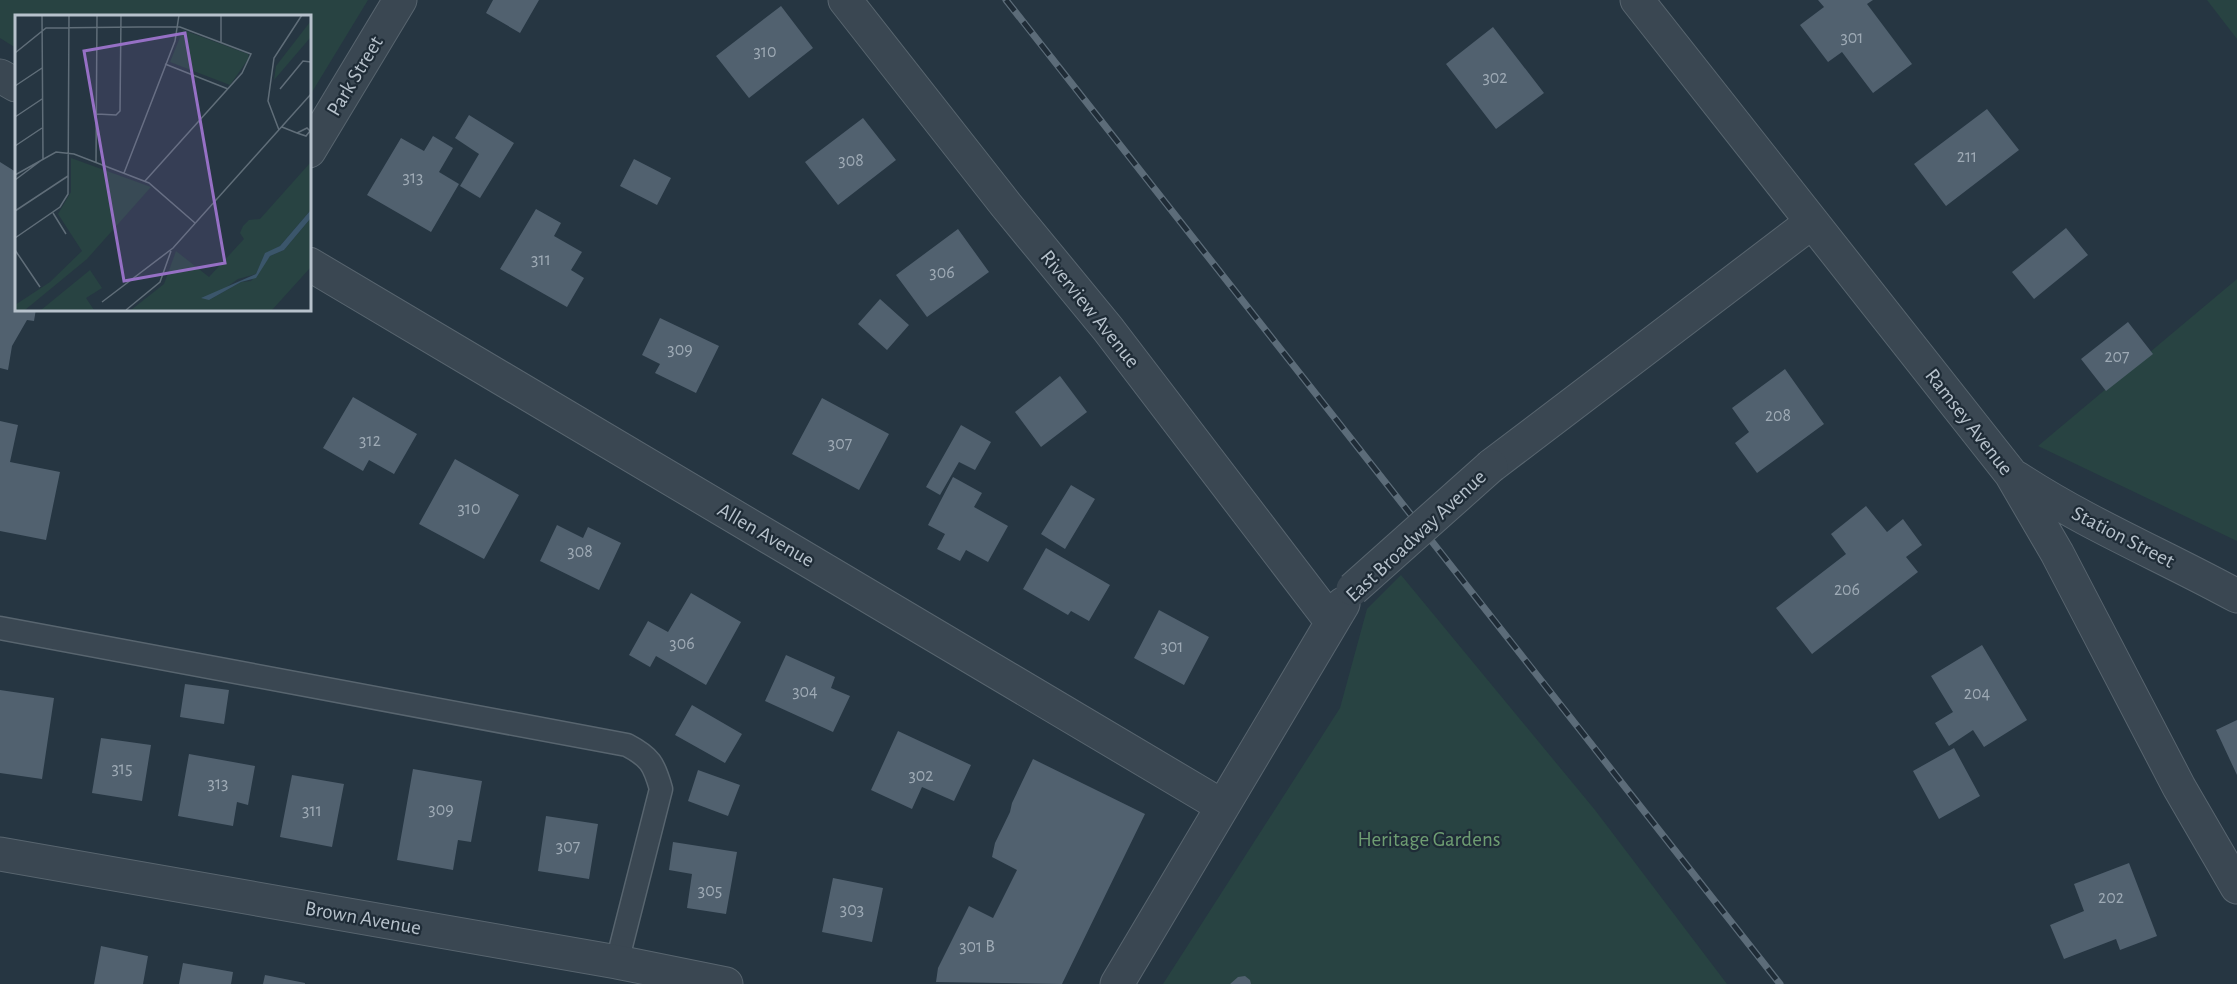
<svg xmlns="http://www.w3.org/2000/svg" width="2237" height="984" font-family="'Alegreya Sans',sans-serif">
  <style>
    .green { fill: #284342 }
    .building { fill: #51616f }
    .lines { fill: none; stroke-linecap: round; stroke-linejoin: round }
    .service-casing { stroke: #58656f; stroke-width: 25 }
    .minor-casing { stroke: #58656f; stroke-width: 35 }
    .service { stroke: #3a4752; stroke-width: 22 }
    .minor { stroke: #3a4752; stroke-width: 33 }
    .rail-casing { stroke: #5c6c79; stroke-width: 7 }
    .rail { stroke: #1f2c37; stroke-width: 4.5; stroke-dasharray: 14; stroke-linecap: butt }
    .minor-bridge-casing { stroke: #58656f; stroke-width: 35; stroke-linecap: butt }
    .minor-bridge { stroke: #3a4752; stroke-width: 33 }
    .labels { text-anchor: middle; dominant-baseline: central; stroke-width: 4.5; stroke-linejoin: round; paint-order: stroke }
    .number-label { font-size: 18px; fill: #9eaab5 }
    .street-label { font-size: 21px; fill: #b7c2cc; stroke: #1f2c37 }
    .park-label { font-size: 21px; fill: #6e9d72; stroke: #1f2c37 }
    .inset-road { fill: none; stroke: #606e79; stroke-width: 1.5 }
    .view { fill: #9670c5; fill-opacity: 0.15; stroke: #9670c5; stroke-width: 3 }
    .inset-edge { fill: none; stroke: #b7c2cc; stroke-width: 3 }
  </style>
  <rect width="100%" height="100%" fill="#263642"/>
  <path class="green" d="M 0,0 L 368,0 L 309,97 L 309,16 L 16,16 L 16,48 L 0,38 Z
    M 2207,0 L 2237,0 L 2237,39 Z
    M 2237,279 L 2237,541 L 2038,446 Z
    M 1401,575 L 1595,810 L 1727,984 L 1163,984 L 1340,708 L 1367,609 Z"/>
  <path class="building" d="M 493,0 L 539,0 L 520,33 L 486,13 Z
    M 1818,0 L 1873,0 L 1867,4 L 1912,64 L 1873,93 L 1842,52 L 1828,62 L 1800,25 L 1824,7 Z
    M 781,6 L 813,48 L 749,98 L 716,56 Z
    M 1493,27 L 1544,93 L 1496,129 L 1446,64 Z
    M 1987,109 L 2019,150 L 1946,206 L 1914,164 Z
    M 469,115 L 514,143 L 480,198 L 460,186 L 479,154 L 455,138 Z
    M 863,118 L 896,160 L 838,205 L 805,162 Z
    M 433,136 L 453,148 L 439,172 L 459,184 L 431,232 L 367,195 L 401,138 L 424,151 Z
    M 634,159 L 671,178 L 657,205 L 620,186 Z
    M 0,162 L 16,172 L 16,309 L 36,309 L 34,321 L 27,320 L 12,346 L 8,370 L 0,368 Z
    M 536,209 L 561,223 L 554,236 L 582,252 L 571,270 L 584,278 L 567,307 L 500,269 Z
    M 2066,228 L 2088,255 L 2034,299 L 2012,272 Z
    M 958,229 L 989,272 L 927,317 L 896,275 Z
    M 880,299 L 909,325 L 887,350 L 858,324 Z
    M 660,318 L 719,346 L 696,393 L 655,373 L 660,364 L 642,355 Z
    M 2128,322 L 2153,354 L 2106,391 L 2081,359 Z
    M 1785,369 L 1824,424 L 1757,473 L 1735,443 L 1749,432 L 1732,408 Z
    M 1060,376 L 1087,412 L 1041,447 L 1015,412 Z
    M 353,397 L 417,434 L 394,474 L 369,460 L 363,471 L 323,448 Z
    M 822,398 L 889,434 L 859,490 L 792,454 Z
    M 0,421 L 18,425 L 10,462 L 60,472 L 46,540 L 0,531 Z
    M 961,425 L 991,442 L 975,470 L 959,462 L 940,495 L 926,487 Z
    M 455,459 L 519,495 L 484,559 L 419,524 Z
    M 953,477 L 982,493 L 974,507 L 1008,526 L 988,562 L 966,550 L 960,561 L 937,549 L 945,534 L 928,525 Z
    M 1071,485 L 1095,499 L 1065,549 L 1041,534 Z
    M 1866,506 L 1887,532 L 1903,519 L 1922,545 L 1906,557 L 1918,572 L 1812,654 L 1776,608 L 1846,554 L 1831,534 Z
    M 557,525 L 583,538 L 588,527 L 621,543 L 599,590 L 540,561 Z
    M 1046,548 L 1110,585 L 1089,621 L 1071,611 L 1068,615 L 1023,589 Z
    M 691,593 L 741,622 L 706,685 L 656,656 L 650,667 L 629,655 L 648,621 L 668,632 Z
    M 1159,610 L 1209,637 L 1184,685 L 1134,658 Z
    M 1982,645 L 2027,720 L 1984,747 L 1973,730 L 1949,746 L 1935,723 L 1953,712 L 1931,676 Z
    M 786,655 L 835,677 L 831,688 L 850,696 L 833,732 L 765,701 Z
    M 185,684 L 229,690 L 224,724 L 180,717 Z
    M 0,690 L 54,698 L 42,779 L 0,773 Z
    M 692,705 L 742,734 L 725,763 L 675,735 Z
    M 2237,720 L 2237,775 L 2216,730 Z
    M 898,731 L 971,765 L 954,801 L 922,787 L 912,809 L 871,790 Z
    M 101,738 L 151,745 L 142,801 L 92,793 Z
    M 1954,748 L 1980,796 L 1939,819 L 1913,771 Z
    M 189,754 L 255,766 L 248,805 L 237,802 L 233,826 L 178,816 Z
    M 1033,759 L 1145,814 L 1062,984 L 936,982 L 938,968 L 969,906 L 993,918 L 1017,870 L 992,857 L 995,843 L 1010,812 L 1012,803 Z
    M 413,769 L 482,781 L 471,842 L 458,840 L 453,870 L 397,860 Z
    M 698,770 L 740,785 L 728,816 L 688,801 Z
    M 292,775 L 344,784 L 332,847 L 280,837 Z
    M 546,816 L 598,824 L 589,879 L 538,871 Z
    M 673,842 L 737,852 L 726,914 L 687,908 L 692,874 L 669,870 Z
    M 2129,863 L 2157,936 L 2120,950 L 2116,939 L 2064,959 L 2050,925 L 2084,911 L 2074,884 Z
    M 833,878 L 883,888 L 872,942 L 822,932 Z
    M 101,946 L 148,956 L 143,984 L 94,984 Z
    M 183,963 L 233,972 L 231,984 L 179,984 Z
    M 265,975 L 305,983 L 305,984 L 263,984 Z
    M 1245,976 L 1250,980 L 1251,984 L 1230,984 L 1238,977 Z"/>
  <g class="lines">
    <defs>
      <path id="service" d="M 0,628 L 627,745 C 650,757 654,764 661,789 L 617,962"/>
      <path id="minor" d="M 845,0 L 1006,205 L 1108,329 L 1331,621
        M 1637,0 L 2011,474 L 2057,553 L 2179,787 L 2237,887
        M 0,76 L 16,85
        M 309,151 L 400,0
        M 309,264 L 1222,806
        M 1491,466 L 1812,222
        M 2017,478 C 2087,524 2164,556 2237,596
        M 0,854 L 617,962 L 726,984
        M 1117,984 L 1343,604"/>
    </defs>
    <use href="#service" class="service-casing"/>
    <use href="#minor" class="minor-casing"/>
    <use href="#service" class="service"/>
    <use href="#minor" class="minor"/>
    <defs>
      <path id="rail" d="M 1006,0 L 1780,984"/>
    </defs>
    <use href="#rail" class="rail-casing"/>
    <use href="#rail" class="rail"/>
    <defs>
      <path id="minor-bridge" d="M 1353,589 L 1491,466"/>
    </defs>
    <use href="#minor-bridge" class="minor-bridge-casing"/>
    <use href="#minor-bridge" class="minor-bridge"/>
  </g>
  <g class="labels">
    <g class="number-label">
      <text x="1852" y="38">301</text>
      <text x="765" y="52">310</text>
      <text x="1495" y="78">302</text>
      <text x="1967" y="157">211</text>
      <text x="851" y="161">308</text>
      <text x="413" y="178">313</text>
      <text x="541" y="260">311</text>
      <text x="942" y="273">306</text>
      <text x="680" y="350">309</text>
      <text x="2117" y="357">207</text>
      <text x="1778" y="416">208</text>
      <text x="370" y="441">312</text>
      <text x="840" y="444">307</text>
      <text x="469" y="509">310</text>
      <text x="580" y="552">308</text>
      <text x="1847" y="590">206</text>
      <text x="682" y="644">306</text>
      <text x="1172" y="647">301</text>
      <text x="805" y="692">304</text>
      <text x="1977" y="694">204</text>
      <text x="122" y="769">315</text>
      <text x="921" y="776">302</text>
      <text x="218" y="784">313</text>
      <text x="441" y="810">309</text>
      <text x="312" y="811">311</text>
      <text x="568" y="847">307</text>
      <text x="710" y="891">305</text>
      <text x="2111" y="898">202</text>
      <text x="852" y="910">303</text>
      <text x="977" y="947">301 B</text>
    </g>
    <g class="street-label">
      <text transform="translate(355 76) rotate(-59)">Park Street</text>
      <text transform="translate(1090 309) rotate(51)">Riverview Avenue</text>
      <text transform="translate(1969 422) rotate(52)">Ramsey Avenue</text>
      <text transform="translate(766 535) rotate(30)">Allen Avenue</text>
      <text transform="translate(1416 536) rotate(-43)">East Broadway Avenue</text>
      <text transform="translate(2123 537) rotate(27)">Station Street</text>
      <text transform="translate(363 918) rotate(10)">Brown Avenue</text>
    </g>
    <g class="park-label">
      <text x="1429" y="839">Heritage Gardens</text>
    </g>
  </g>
  <g transform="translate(15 15)">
    <rect width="296" height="296" fill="#263642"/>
    <path d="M 295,7 L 295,23 L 259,65 L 261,51 ZM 168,15 L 233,39 L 234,43 L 215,70 L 155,47 ZM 56,143 L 136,172 L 72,244 L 10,295 L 0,295 L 0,290 L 35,267 L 67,236 L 43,199 L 56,177 ZM 295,148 L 295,196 L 265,231 L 250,239 L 241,259 L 223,264 L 194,285 L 226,267 L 236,266 L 255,241 L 269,235 L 295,204 L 295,253 L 257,295 L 116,295 L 149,269 L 161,236 L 194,262 L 229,224 L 225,218 L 228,211 L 234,205 L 245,204 ZM 75,255 L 87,273 L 71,283 L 79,295 L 26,295 Z" fill="#284342"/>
    <path d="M 295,196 L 295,204 L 269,235 L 255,241 L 241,263 L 226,267 L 194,285 L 186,283 L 241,259 L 250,238 L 265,231 Z" fill="#3b566b"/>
    <path class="inset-road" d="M 27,0 L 28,144M 206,27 L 206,0M 0,38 L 31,13 L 124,12 L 165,12 L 236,39 L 227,58 L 130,166M 150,49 L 213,74M 0,71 L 27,53M 265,74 L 288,46 L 296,47M 82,99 L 101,100 L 105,96 L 106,0M 0,102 L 27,84M 267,112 L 282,118 L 291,121 L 295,116 L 292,113 L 282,118M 264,115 L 253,86 L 259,43 L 287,0M 0,131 L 27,113M 81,148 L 82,0M 109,158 L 160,26 L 164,0M 0,160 L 41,137 L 59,139 L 134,168 L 180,208M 0,165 L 28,144M 0,196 L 53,161M 38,198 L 51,219M 0,223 L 45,192 L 53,179 L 54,0M 0,235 L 25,272M 87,287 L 158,233 L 296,79M 111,295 L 145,267 L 156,236"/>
    <path class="view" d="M 170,18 L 210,248 L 109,266 L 69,36 Z"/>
    <rect width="296" height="296" class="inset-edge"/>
  </g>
</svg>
